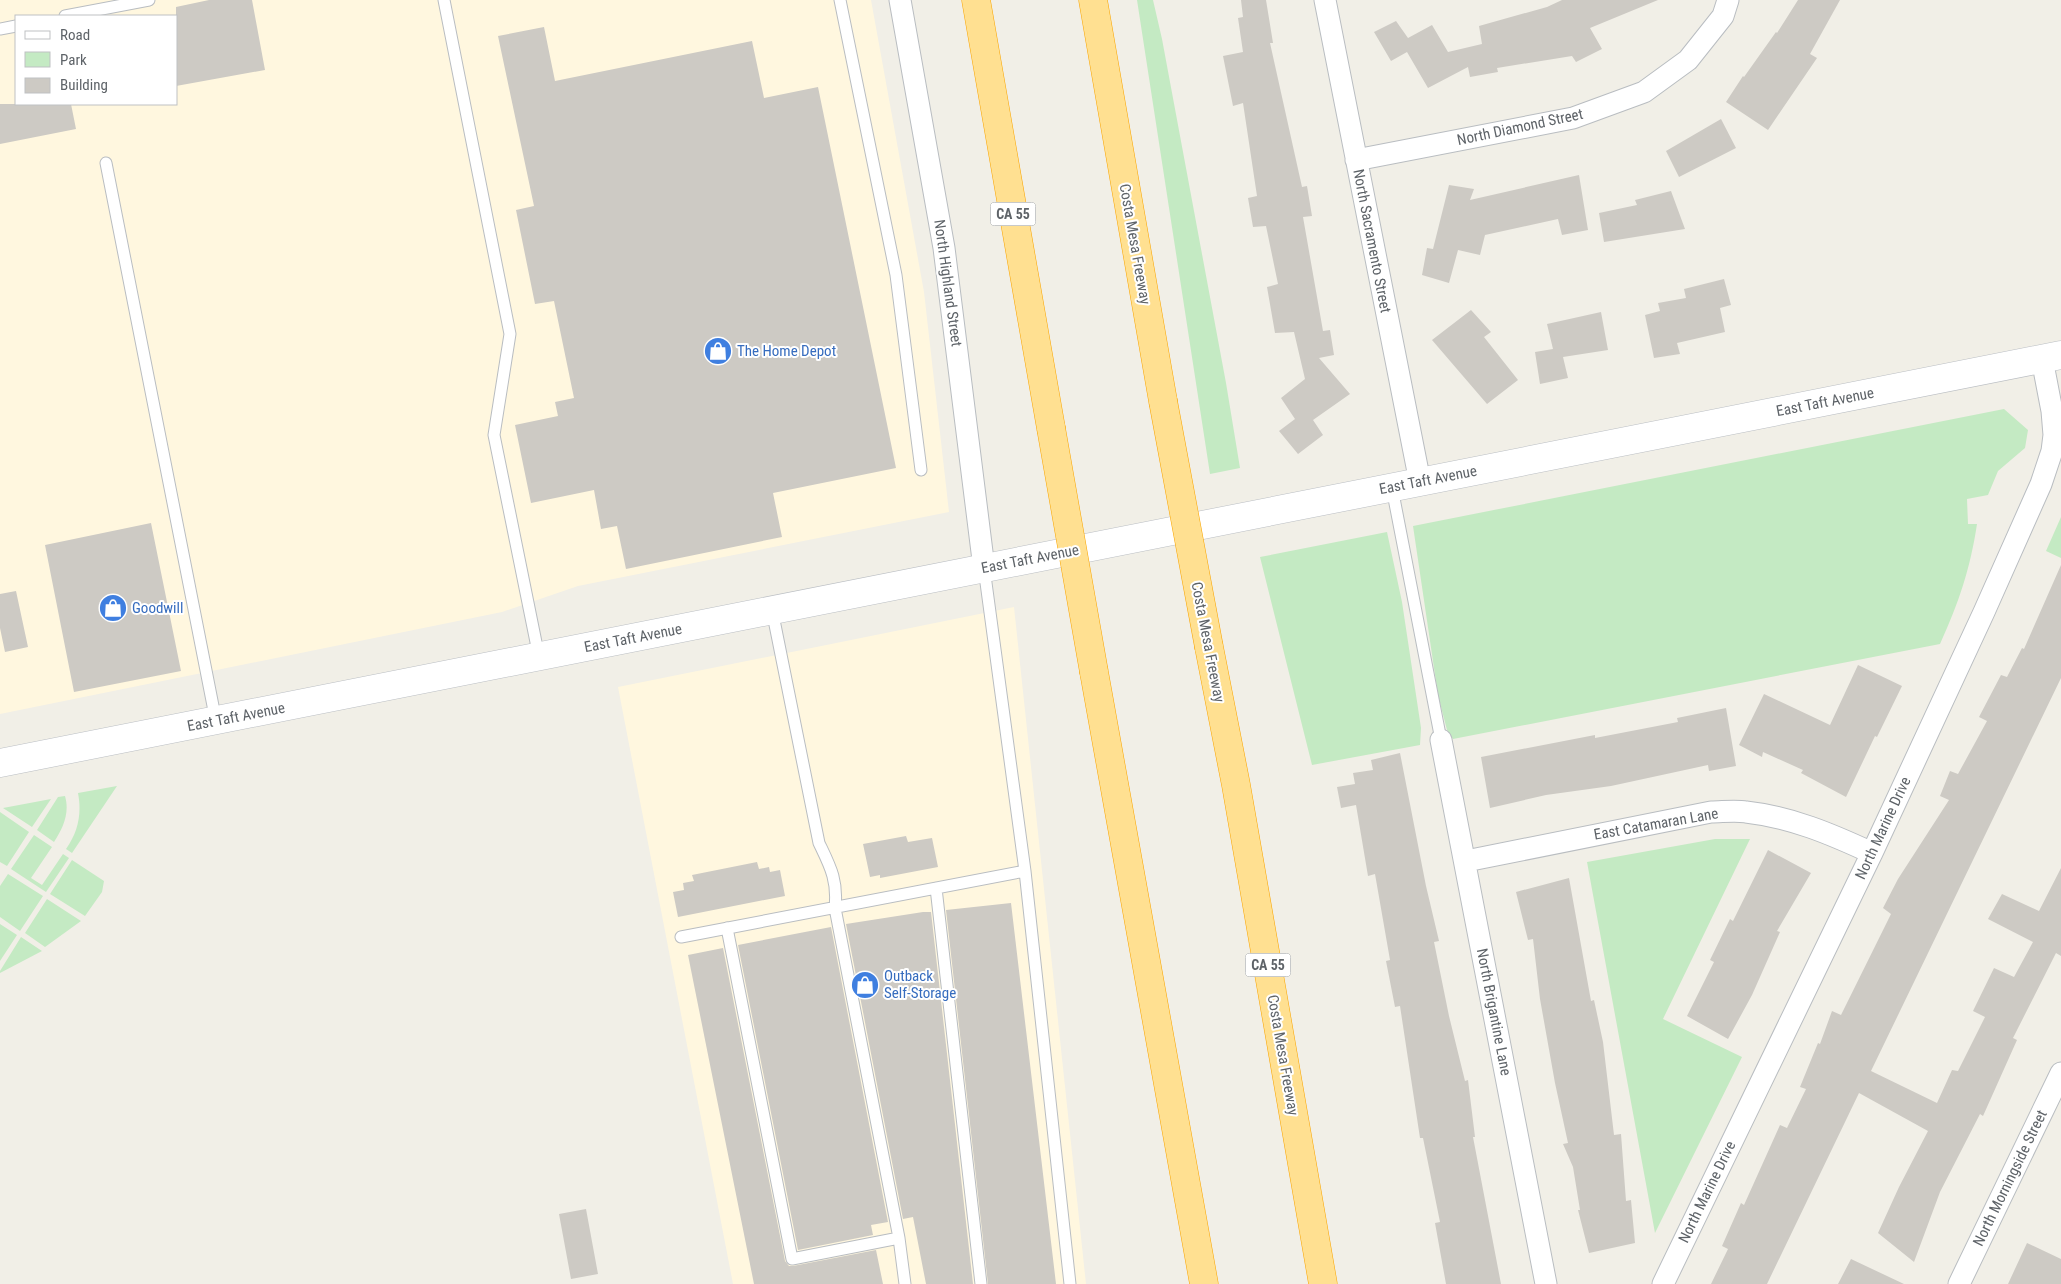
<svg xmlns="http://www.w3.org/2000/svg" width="2061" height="1284" font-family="'Roboto Condensed',sans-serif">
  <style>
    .commercial { fill: #fff7df; fill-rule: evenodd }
    .green { fill: #c4eac3 }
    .building { fill: #cdcac4 }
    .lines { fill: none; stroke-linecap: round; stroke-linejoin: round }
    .service-casing { stroke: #b9bdc1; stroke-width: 13 }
    .minor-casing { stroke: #b9bdc1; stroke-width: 23 }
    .secondary-casing { stroke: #babec3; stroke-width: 29 }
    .motorway-casing { stroke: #f9a400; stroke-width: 29 }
    .service { stroke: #fff; stroke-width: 11 }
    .minor { stroke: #fff; stroke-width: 21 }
    .secondary { stroke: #fff; stroke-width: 28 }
    .motorway { stroke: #ffe091; stroke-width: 28 }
    .motorway-bridge-casing { stroke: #f9a400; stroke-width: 29; stroke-linecap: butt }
    .motorway-bridge { stroke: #ffe091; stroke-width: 28 }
    .labels { text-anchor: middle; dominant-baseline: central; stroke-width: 4; stroke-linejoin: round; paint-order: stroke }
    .shield { fill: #fff; stroke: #8e9295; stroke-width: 1 }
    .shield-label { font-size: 14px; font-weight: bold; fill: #5e6368 }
    .street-label { font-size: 15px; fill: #5e6368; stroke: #fff }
    .shop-label { font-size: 15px; fill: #366cbe; stroke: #fff; text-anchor: start }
  </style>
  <rect width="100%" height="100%" fill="#f1efe7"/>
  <path class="commercial" d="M 0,0 L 871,0 L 924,292 L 949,512 L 578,586 L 502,612 L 0,714 ZM 16,16 L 176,16 L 176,104 L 16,104 Z
    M 1014,607 L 1086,1284 L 733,1284 L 618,687 Z"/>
  <path class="green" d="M 1137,0 L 1153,0 L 1162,39 L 1226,383 L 1240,468 L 1210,474 Z
    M 2004,409 L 2028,430 L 2025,448 L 1998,471 L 1988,495 L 1967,499 L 1968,524 L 1977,524 C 1970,570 1959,602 1940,644 L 1453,739 L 1447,730 L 1438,695 L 1413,526 Z
    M 2061,517 L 2061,558 L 2046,551 Z
    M 1387,532 L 1402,602 L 1421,728 L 1420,745 L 1312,765 L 1260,557 Z
    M 117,786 L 72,853 L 66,849 C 78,832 82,814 78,793 Z
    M 65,796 C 70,813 63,828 54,842 L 37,830 L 58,797 Z
    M 51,799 L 32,827 L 3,808 Z
    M 0,812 L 29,832 L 7,866 L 0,862 Z
    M 34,835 L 52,847 L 31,878 L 42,885 L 63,854 L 69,858 L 46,892 L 11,869 Z
    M 1715,839 L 1750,839 L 1663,1019 L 1742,1057 L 1655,1233 L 1587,862 Z
    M 72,860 L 104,881 L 102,892 L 85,916 L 50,894 Z
    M 8,874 L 43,896 L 20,931 L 0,917 L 0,886 Z
    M 47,899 L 81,921 L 45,947 L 25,933 Z
    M 0,924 L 17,935 L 0,961 Z
    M 21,937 L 42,951 L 0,973 L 0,971 Z"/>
  <path class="building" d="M 209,0 L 252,0 L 265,70 L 176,86 L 176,7 Z
    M 1241,0 L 1266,0 L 1273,43 L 1270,43 L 1302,187 L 1307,186 L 1312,216 L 1303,217 L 1323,331 L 1330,330 L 1334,355 L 1319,358 L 1350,394 L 1313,420 L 1323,435 L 1298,454 L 1279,431 L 1295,419 L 1281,398 L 1305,379 L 1294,332 L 1275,333 L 1267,287 L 1278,284 L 1266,226 L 1253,227 L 1248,198 L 1257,196 L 1243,103 L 1233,106 L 1223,56 L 1243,52 L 1238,18 L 1243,17 Z
    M 1562,0 L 1658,0 L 1590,28 L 1602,49 L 1576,62 L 1572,56 L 1497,68 L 1498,72 L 1470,77 L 1468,67 L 1428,88 L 1407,52 L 1391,61 L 1374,32 L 1396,21 L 1408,38 L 1432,25 L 1448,52 L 1482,44 L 1479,26 L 1547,7 Z
    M 1798,0 L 1840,0 L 1810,54 L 1817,58 L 1768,130 L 1726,102 L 1743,76 L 1744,77 L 1776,32 L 1777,33 Z
    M 544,27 L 555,81 L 752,41 L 764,98 L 818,87 L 896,468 L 773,493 L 782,537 L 626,569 L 617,526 L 601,529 L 594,490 L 531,503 L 515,425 L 558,416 L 555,402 L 574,398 L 554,301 L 535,304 L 516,210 L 534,206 L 498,36 Z
    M 0,104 L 71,104 L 76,129 L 0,144 Z
    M 1721,119 L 1736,148 L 1679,177 L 1666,151 Z
    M 1579,175 L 1588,230 L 1562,235 L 1558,219 L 1485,235 L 1480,255 L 1458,250 L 1449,283 L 1422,275 L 1427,248 L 1433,249 L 1449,185 L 1474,189 L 1470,200 Z
    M 1671,191 L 1685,229 L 1604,242 L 1599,213 L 1637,205 L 1635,200 Z
    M 1724,279 L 1731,305 L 1720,308 L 1725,332 L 1677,343 L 1680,354 L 1654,358 L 1645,315 L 1660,311 L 1658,303 L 1686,298 L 1684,289 Z
    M 1471,310 L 1491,332 L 1484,337 L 1518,380 L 1487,404 L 1432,340 Z
    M 1601,312 L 1608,350 L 1563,357 L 1568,378 L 1540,384 L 1535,352 L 1553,349 L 1547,324 Z
    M 151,523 L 181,671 L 74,692 L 45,545 Z
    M 2061,565 L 2061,678 L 1871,1071 L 1937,1103 L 1952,1070 L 1958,1071 L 1985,1017 L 1973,1011 L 1994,968 L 2014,977 L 2033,942 L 1988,919 L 2002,894 L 2039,911 L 2061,868 L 2061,956 L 2056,953 L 2013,1038 L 2017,1040 L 1983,1116 L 1980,1114 L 1940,1192 L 1914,1262 L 1878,1233 L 1899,1187 L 1928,1131 L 1859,1093 L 1767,1284 L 1711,1284 L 1728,1249 L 1722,1246 L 1741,1203 L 1744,1205 L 1780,1125 L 1787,1128 L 1806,1089 L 1800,1087 L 1818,1043 L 1820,1044 L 1832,1011 L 1841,1015 L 1891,914 L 1883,908 L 1898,879 L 1949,800 L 1940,796 L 1950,771 L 1958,774 L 1987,721 L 1979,717 L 2001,675 L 2007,677 L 2022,648 L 2024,649 Z
    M 16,591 L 28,647 L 5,652 L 0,628 L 0,594 Z
    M 1858,665 L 1902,686 L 1877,737 L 1875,736 L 1846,797 L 1801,773 L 1803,770 L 1763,752 L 1762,757 L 1739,745 L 1764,694 L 1830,725 Z
    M 1726,708 L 1736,766 L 1709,771 L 1708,765 L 1611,786 L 1546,795 L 1490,808 L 1481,757 L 1595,735 L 1595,738 L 1678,722 L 1677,718 Z
    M 1400,753 L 1426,886 L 1439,941 L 1434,942 L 1449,1016 L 1465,1081 L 1468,1080 L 1475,1137 L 1473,1137 L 1501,1284 L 1446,1284 L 1435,1223 L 1440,1222 L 1423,1138 L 1420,1138 L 1400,1006 L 1395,1007 L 1386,961 L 1390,960 L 1375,874 L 1368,876 L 1356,805 L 1341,808 L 1337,787 L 1355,784 L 1353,773 L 1373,770 L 1371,760 Z
    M 906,836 L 908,842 L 932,838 L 938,867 L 880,878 L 880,875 L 870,877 L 863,844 Z
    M 1768,850 L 1811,873 L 1777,931 L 1780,932 L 1752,995 L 1728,1039 L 1687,1016 L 1714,962 L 1710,960 L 1730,919 L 1733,921 Z
    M 757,862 L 759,869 L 769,867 L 770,872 L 780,870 L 785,896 L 678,917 L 673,892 L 684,890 L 683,883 L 694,881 L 692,875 Z
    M 1569,878 L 1591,1001 L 1594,1000 L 1603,1042 L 1614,1135 L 1621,1134 L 1626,1201 L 1631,1200 L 1635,1243 L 1589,1253 L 1578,1210 L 1580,1210 L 1573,1167 L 1563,1144 L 1568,1143 L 1555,1083 L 1540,999 L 1533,939 L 1528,940 L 1516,892 Z
    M 1011,903 L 1056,1284 L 988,1284 L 946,910 Z
    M 923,912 L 931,912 L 973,1284 L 926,1284 L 913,1217 L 903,1219 L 846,924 Z
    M 831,927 L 888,1222 L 871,1225 L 873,1235 L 798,1250 L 738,945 Z
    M 723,948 L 785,1261 L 789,1266 L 793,1266 L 876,1250 L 883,1284 L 754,1284 L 688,955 Z
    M 586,1209 L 598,1274 L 571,1279 L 559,1214 Z
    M 2027,1243 L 2061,1259 L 2061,1284 L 2008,1284 Z
    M 1851,1259 L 1904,1284 L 1838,1284 Z"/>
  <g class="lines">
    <defs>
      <path id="service" d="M 444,0 L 510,334 L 494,435 L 539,657
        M 840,0 L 896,275 L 921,470
        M 65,16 L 149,0
        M 0,29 L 16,26
        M 106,163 L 216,721
        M 1392,488 L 1441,740
        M 984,568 L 1025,871
        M 772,610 L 819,843 C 830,866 838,880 835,908 L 899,1238 L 905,1284
        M 936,888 L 981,1284
        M 727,928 L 792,1259 L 899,1238
        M 681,937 L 1025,871 L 1070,1284"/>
      <path id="minor" d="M 900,0 L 944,248 L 984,568
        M 1325,0 L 1420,482
        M 1356,160 L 1573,118 L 1644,92 L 1688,60 L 1723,16 L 1728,0
        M 1441,740 L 1546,1284
        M 1466,861 L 1711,812 C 1722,812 1735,810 1746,812 C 1791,817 1831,834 1872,853
        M 1663,1284 L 1872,853 L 1984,612 L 2041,484 L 2052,451 L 2054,435 L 2052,411 L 2042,359
        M 1959,1284 L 2061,1073"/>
      <path id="secondary" d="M 0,763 L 2061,355"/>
      <path id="motorway" d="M 976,0 L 1051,428
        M 1093,0 L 1163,401
        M 1209,647 L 1236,785 L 1323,1284
        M 1094,672 L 1204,1284"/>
    </defs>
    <use href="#service" class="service-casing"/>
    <use href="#minor" class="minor-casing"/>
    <use href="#secondary" class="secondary-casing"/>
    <use href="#motorway" class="motorway-casing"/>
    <use href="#service" class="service"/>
    <use href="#minor" class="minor"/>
    <use href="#secondary" class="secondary"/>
    <use href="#motorway" class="motorway"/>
    <defs>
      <path id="motorway-bridge" d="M 1163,401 L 1209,647
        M 1051,428 L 1094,672"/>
    </defs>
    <use href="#motorway-bridge" class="motorway-bridge-casing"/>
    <use href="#motorway-bridge" class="motorway-bridge"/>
  </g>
  <defs>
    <symbol id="shop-disc" viewBox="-11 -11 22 22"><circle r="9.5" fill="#3f7fe0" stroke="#fff"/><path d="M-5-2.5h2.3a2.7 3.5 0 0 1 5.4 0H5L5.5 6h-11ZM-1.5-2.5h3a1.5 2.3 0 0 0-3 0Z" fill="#fff"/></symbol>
  </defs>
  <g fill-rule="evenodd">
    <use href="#shop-disc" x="702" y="335" width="32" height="32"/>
    <use href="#shop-disc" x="97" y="592" width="32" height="32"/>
    <use href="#shop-disc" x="849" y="969" width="32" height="32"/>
  </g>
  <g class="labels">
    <g class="shield">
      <rect x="990.5" y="202.5" width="45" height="23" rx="4"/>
      <rect x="1245.5" y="953.5" width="45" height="23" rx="4"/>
    </g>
    <g class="shield-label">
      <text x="1013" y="214">CA 55</text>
      <text x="1268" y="965">CA 55</text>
    </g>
    <g class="street-label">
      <text transform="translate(1520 127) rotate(-12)">North Diamond Street</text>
      <text transform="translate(1372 241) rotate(79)">North Sacramento Street</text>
      <text transform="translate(1135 244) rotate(80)">Costa Mesa Freeway</text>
      <text transform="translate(948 283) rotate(82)">North Highland Street</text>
      <text transform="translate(1825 402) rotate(-11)">East Taft Avenue</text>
      <text transform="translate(1428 480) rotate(-11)">East Taft Avenue</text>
      <text transform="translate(1030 559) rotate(-11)">East Taft Avenue</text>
      <text transform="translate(633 638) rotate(-11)">East Taft Avenue</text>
      <text transform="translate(1208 642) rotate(79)">Costa Mesa Freeway</text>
      <text transform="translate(236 717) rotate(-11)">East Taft Avenue</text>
      <text transform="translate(1656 824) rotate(-10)">East Catamaran Lane</text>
      <text transform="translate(1883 828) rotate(-65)">North Marine Drive</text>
      <text transform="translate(1494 1012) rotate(79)">North Brigantine Lane</text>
      <text transform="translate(1283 1055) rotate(80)">Costa Mesa Freeway</text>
      <text transform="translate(2010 1178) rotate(-64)">North Morningside Street</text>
      <text transform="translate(1707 1192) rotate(-64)">North Marine Drive</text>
    </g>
    <g class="shop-label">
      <text x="737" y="351">The Home Depot</text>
      <text x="132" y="608">Goodwill</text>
      <text x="884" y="976">Outback<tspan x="884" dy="17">Self-Storage</tspan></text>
    </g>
  </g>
  <rect x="15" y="15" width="162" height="90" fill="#ffffff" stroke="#bfc1c3"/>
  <rect x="25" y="31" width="25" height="8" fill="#ffffff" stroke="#bfc1c3"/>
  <text x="60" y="40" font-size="15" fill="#5e6368">Road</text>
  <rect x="25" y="52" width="25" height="15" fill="#c4eac3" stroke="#bfc1c3"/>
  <text x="60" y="65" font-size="15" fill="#5e6368">Park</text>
  <rect x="25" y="78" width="25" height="15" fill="#cdcac4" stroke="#bfc1c3"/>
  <text x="60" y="90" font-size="15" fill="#5e6368">Building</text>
</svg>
